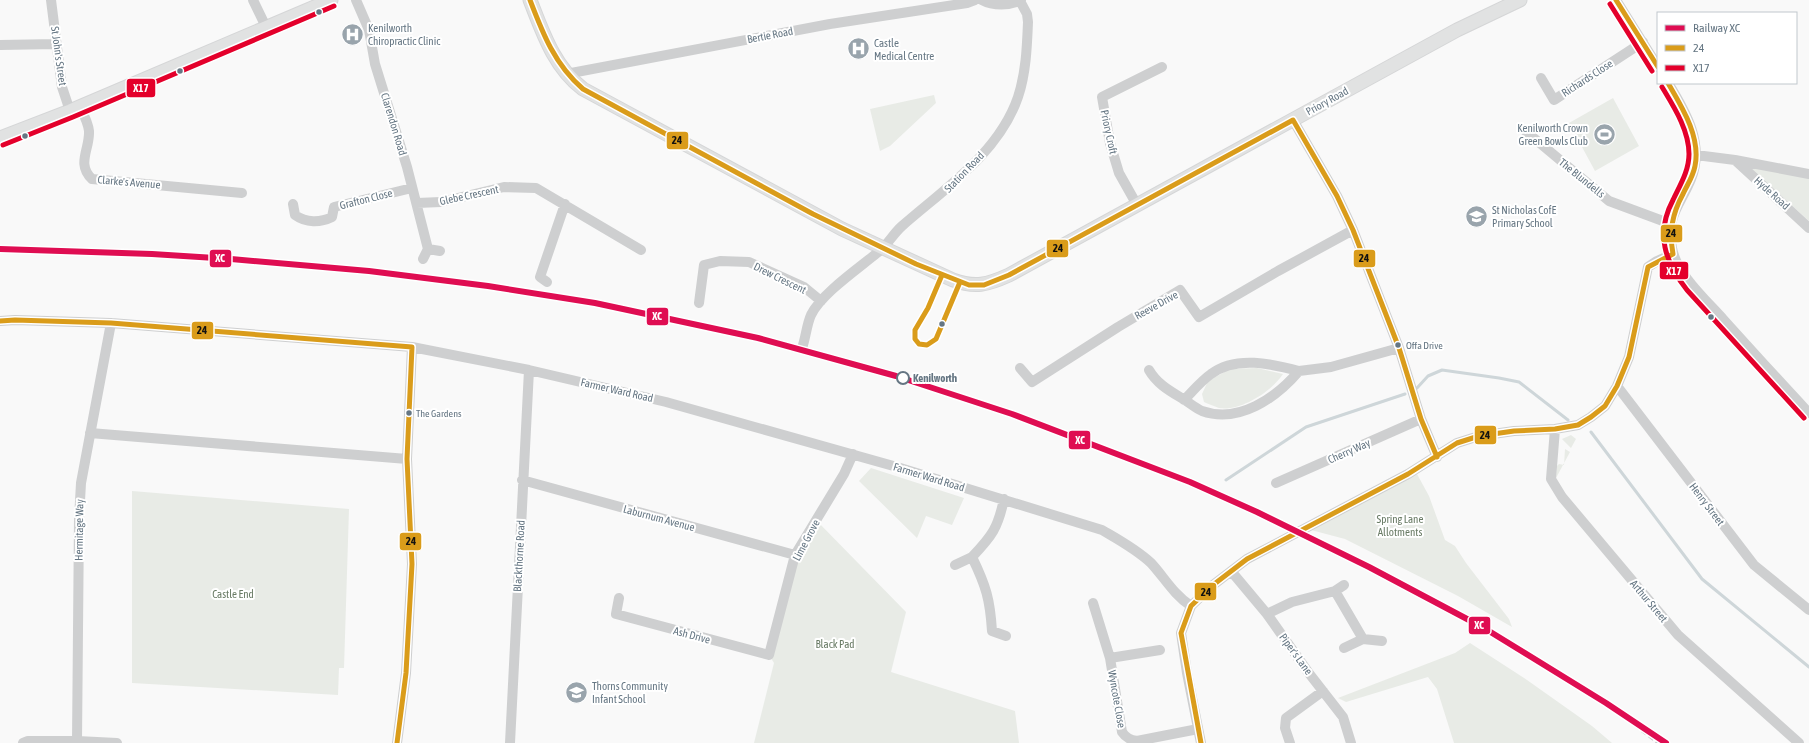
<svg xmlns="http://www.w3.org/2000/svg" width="1809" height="743" font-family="'Asap Condensed',sans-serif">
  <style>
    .green { fill: #e8ebe6 }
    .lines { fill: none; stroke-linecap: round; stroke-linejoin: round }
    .stream { stroke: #ced6d9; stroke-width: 3 }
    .major-casing { stroke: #d5d6d7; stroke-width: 15 }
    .minor { stroke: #cecfd0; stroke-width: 10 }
    .major { stroke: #e1e2e2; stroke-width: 13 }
    .rail { stroke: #c3c5c6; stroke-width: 3; stroke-dasharray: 6 3; stroke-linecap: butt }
    .bus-1-casing { stroke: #fff; stroke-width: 8 }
    .bus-2-casing { stroke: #fff; stroke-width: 8 }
    .bus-1 { stroke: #da9c1a; stroke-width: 5 }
    .bus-2 { stroke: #e4002b; stroke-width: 5 }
    .rail-1-casing { stroke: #fff; stroke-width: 9 }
    .rail-1 { stroke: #df0d52; stroke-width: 6 }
    .bus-dot { fill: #657683; stroke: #fff; stroke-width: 1.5 }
    .stop-dot { fill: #fff; stroke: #657683; stroke-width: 2 }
    .labels { text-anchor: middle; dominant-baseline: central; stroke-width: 4; stroke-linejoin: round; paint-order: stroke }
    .bus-label { font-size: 10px; fill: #657683; stroke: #fff; text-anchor: start }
    .poi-label { font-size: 11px; fill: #657683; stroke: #fff; text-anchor: start }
    .street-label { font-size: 11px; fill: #657683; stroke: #fff }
    .stop-label { font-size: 11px; font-weight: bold; fill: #657683; stroke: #fff; text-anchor: start }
    .park-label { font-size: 11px; fill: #687a64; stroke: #fff }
    .line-badge { stroke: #fff; stroke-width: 1.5 }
    .badge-label { font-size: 11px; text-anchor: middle; font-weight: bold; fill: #fff }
    .pale-badge-label { font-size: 11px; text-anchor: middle; font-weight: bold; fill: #111 }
  </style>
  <rect width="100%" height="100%" fill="#f9f9f9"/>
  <path class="green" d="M 934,95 L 936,103 L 890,146 L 880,151 L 870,109 Z
    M 1613,98 L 1639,146 L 1595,171 L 1569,123 Z
    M 1748,166 L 1809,178 L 1809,221 Z
    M 1257,368 L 1283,374 C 1272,391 1240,412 1219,408 C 1214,406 1208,404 1204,402 L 1202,394 L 1208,381 L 1230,369 Z
    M 1571,435 L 1576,439 L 1571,448 L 1562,439 Z
    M 1565,449 L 1570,452 L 1556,478 L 1557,466 L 1559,464 L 1564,465 Z
    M 871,468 L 964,498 L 952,525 L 926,516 L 917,538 L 859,481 Z
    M 1417,474 L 1429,496 L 1445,540 L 1455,546 L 1466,563 L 1509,619 L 1512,627 L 1458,596 L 1345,539 L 1311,530 Z
    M 132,491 L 349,509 L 344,668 L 339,668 L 338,695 L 132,683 Z
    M 816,520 L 906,612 L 891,672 L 1015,711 L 1019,743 L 754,743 L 774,663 L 769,655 L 795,555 Z
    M 1470,643 L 1527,680 L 1592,726 L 1612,743 L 1454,743 L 1437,689 L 1428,677 L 1346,702 L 1338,698 L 1455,653 Z"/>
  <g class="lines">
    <path class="stream" d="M 1417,388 L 1428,376 L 1442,370 L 1499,378 L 1519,382 L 1568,420
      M 1591,432 L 1702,579 L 1809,667
      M 1226,480 L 1306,427 L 1405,394"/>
    <defs>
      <path id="major" d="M 530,0 C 543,33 554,67 583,89 L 842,229 L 953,280 C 975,288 987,285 1009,275 L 1457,30 L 1520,0
        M 0,138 L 70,111 L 331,0"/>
    </defs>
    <use href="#major" class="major-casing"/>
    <path class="minor" d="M 51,0 L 62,87 L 70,111
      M 253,0 L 266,27
      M 356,0 L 369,30 L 375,64 L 407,167 L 428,249
      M 982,0 C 993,6 1010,6 1021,0
      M 1616,0 L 1658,67
      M 0,45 L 56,44
      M 566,74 L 830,24 L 967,3 L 975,0
      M 1541,78 L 1554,100 L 1643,42
      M 1668,83 C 1686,112 1705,145 1691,179 C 1680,206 1666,215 1672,248 C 1676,273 1706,300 1723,319 C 1751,350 1780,382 1809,413
      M 80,107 C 84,115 88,122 89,131 C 90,149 76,164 92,179 L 242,193
      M 1293,120 L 1337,196 L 1353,230 L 1399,348 L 1421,419 L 1437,457
      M 1523,129 L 1609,201 L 1671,224
      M 1696,155 L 1735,160 L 1809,228
      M 1735,160 L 1809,174
      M 417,203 L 441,202 L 504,187 L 536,188 L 641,250
      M 293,204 L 295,215 C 306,223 320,223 332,217 L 334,207 L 412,188
      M 1137,205 L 1119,173 L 1110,143 L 1102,97 L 1162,67
      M 423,259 L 428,249 L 440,251
      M 547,282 L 540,277 L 565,204
      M 699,303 L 704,265 L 720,261 L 749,262 L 804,287 L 821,301
      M 0,321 L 15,320 L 111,323 L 412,347 L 529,370 L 666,402 L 897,467 L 1102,530 C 1119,540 1136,549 1151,563 C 1164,577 1174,595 1191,606
      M 803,345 C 806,335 807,324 811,315 C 821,294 859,268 877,253 C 887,246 892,235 902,226 C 944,189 999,153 1018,97 C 1026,73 1027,47 1028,22 L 1027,14 L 1020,1
      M 1020,368 L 1032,382 L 1118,327 L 1180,290 L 1199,317 L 1278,271 L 1353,230
      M 1149,370 C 1157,384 1170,391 1183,399 C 1190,403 1195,408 1202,411 C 1239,424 1276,398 1299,371 L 1331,367 L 1399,348
      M 1617,386 L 1754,565 L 1809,610
      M 1184,400 C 1193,391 1201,381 1211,374 C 1236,355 1272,364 1299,371
      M 1555,429 L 1551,479 L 1562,497 L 1678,635 L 1799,743
      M 90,433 L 407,459
      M 522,480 L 795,555
      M 1276,483 L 1421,419
      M 1004,499 C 998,528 992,536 972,557 C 986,586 990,599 992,631 L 1006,636
      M 955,565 L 972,557
      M 1231,571 L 1267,614 L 1308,672 L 1343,717 L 1351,743
      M 1335,591 L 1344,585
      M 619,598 L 616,614 L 769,655 L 795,555 L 844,474 L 853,454
      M 1093,603 L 1110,658 L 1122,732 C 1126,738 1130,740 1137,741 L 1198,729
      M 1267,614 L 1292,602 L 1335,591 L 1363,639 L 1382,641
      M 1344,648 L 1363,639
      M 1110,658 L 1160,650
      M 77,741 L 79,519 L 81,483 L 111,323
      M 23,743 L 28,741 L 77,741 L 117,743
      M 397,743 L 406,673 L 412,564 L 407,459 L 412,347
      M 510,743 L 529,370
      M 1201,743 L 1187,673 L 1181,633 L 1191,606 L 1213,585 L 1247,559 L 1408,474 L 1457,443 L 1479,436 L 1514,431 L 1555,429 L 1578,425 L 1591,417 L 1605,406 L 1617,386 L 1629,357 L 1648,267 L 1657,261 L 1673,254
      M 1290,743 L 1285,728 L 1286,718 L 1323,691"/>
    <use href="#major" class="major"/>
    <path class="rail" d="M 1606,703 L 1658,743"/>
    <defs>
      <path id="bus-1" d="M 530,0 C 543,34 555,65 583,89 L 813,214 L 916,264 L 969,285 L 984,285 L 1009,275 L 1293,120 L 1337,196 L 1353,230 L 1399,348 L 1421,419 L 1437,457
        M 1616,0 L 1658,67
        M 942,275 L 928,308 L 915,330 L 915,339 L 919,344 L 927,345 L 936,339 L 960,282
        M 0,321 L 15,320 L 111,323 L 412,347 L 407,459 L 412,564 L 406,673 L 397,743
        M 1201,743 L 1181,633 L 1191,606 L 1213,585 L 1247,559 L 1408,474 L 1457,443 L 1479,436 L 1514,431 L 1555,429 L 1578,425 L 1591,417 L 1605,406 L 1617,386 L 1629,357 L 1648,267 L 1673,254 C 1669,232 1672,214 1683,194 C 1687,185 1693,177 1695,166 C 1701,137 1682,107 1668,83"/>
      <path id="bus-2" d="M 1610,4 L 1652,71
        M 1662,87 C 1674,107 1689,130 1689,154 C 1689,171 1680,185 1673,200 C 1655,234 1665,262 1687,290 L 1804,418
        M 3,145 L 73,117 L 334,6"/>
    </defs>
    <use href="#bus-1" class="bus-1-casing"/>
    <use href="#bus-2" class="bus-2-casing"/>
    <use href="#bus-1" class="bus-1"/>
    <use href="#bus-2" class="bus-2"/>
    <defs>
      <path id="rail-1" d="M 0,249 L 152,254 L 231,259 L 369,271 L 488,286 L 595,303 L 758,338 L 896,376 L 1012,414 L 1190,482 L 1257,512 L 1369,567 L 1484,628 L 1606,703 L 1666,743"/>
    </defs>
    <use href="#rail-1" class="rail-1-casing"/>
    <use href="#rail-1" class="rail-1"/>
  </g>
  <defs>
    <symbol id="hospital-disc" viewBox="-11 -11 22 22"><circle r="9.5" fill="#99a4ac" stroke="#fff"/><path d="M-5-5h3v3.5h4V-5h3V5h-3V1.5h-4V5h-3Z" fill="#fff"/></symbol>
    <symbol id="stadium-disc" viewBox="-11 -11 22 22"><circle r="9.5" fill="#99a4ac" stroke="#fff"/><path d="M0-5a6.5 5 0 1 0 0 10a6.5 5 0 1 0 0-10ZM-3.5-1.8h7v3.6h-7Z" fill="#fff"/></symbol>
    <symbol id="school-disc" viewBox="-11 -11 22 22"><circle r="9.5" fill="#99a4ac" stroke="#fff"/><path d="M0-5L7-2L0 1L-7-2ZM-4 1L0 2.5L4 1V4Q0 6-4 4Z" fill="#fff"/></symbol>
  </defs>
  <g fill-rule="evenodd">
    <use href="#hospital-disc" x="340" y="22" width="25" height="25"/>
    <use href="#hospital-disc" x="846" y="36" width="25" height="25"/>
    <use href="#stadium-disc" x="1592" y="122" width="25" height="25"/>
    <use href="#school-disc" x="1464" y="204" width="25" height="25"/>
    <use href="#school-disc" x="564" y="680" width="25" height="25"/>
  </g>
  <g class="bus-dot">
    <circle cx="319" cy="12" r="3.5"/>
    <circle cx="180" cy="71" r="3.5"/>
    <circle cx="25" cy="136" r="3.5"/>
    <circle cx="1711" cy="317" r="3.5"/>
    <circle cx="942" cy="324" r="3.5"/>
    <circle cx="1398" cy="345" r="3.5"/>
    <circle cx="409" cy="413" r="3.5"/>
  </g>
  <circle class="stop-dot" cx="903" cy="378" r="6"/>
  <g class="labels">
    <g class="bus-label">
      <text x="1406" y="345">Offa Drive</text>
      <text x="416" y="413">The Gardens</text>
    </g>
    <g class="poi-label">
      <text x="368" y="28">Kenilworth<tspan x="368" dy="13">Chiropractic Clinic</tspan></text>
      <text x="874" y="43">Castle<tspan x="874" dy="13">Medical Centre</tspan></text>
      <text x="1588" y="128" text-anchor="end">Kenilworth Crown<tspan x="1588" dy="13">Green Bowls Club</tspan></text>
      <text x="1492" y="210">St Nicholas CofE<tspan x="1492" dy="13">Primary School</tspan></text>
      <text x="592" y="686">Thorns Community<tspan x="592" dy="13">Infant School</tspan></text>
    </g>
    <g class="street-label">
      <text transform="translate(770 35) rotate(-11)">Bertie Road</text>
      <text transform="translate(59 56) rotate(82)">St John's Street</text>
      <text transform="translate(1587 78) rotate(-33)">Richards Close</text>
      <text transform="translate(1327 101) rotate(-29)">Priory Road</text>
      <text transform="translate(394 124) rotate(73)">Clarendon Road</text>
      <text transform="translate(1109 132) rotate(78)">Priory Croft</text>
      <text transform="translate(964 172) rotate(-46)">Station Road</text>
      <text transform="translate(1582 178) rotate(39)">The Blundells</text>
      <text transform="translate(129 182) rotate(5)">Clarke's Avenue</text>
      <text transform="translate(1772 193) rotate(42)">Hyde Road</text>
      <text transform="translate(469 195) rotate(-12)">Glebe Crescent</text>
      <text transform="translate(366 199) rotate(-14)">Grafton Close</text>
      <text transform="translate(780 278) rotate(26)">Drew Crescent</text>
      <text transform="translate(1156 305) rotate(-29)">Reeve Drive</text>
      <text transform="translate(617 390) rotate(13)">Farmer Ward Road</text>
      <text transform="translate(1349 451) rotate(-24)">Cherry Way</text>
      <text transform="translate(929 477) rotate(17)">Farmer Ward Road</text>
      <text transform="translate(1707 504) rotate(53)">Henry Street</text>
      <text transform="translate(659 518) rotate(15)">Laburnum Avenue</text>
      <text transform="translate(79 530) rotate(-89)">Hermitage Way</text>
      <text transform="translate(806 540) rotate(-62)">Lime Grove</text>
      <text transform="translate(519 556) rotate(-87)">Blackthorne Road</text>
      <text transform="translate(1649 601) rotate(50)">Arthur Street</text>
      <text transform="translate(692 635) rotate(15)">Ash Drive</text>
      <text transform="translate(1296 654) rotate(54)">Piper's Lane</text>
      <text transform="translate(1117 699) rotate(80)">Wyncote Close</text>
    </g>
    <g class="stop-label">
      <text x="913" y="378">Kenilworth</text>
    </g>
    <g class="park-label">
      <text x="1400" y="519">Spring Lane<tspan x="1400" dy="13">Allotments</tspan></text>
      <text x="233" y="594">Castle End</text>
      <text x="835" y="644">Black Pad</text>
    </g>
  </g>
  <g class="line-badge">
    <rect x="126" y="78" width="30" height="20" rx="4" fill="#e4002b"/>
    <rect x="666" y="131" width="23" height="19" rx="4" fill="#da9c1a"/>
    <rect x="1660" y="224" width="23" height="19" rx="4" fill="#da9c1a"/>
    <rect x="1046" y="239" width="23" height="19" rx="4" fill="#da9c1a"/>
    <rect x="1353" y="249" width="23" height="19" rx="4" fill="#da9c1a"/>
    <rect x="209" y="249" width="23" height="19" rx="4" fill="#df0d52"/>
    <rect x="1659" y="261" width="30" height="19" rx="4" fill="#e4002b"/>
    <rect x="646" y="307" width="23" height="19" rx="4" fill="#df0d52"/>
    <rect x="191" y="321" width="23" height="19" rx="4" fill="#da9c1a"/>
    <rect x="1474" y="425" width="23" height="20" rx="4" fill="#da9c1a"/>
    <rect x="1068" y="430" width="23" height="20" rx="4" fill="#df0d52"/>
    <rect x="399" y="532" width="23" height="19" rx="4" fill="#da9c1a"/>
    <rect x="1194" y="582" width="23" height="19" rx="4" fill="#da9c1a"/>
    <rect x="1468" y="616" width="23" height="19" rx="4" fill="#df0d52"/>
  </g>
  <g class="badge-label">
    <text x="141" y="92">X17</text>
    <text x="220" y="262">XC</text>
    <text x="1674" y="275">X17</text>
    <text x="657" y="320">XC</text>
    <text x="1080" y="444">XC</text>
    <text x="1479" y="629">XC</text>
  </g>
  <g class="pale-badge-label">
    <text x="677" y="144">24</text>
    <text x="1671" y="237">24</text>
    <text x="1058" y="252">24</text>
    <text x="1364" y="262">24</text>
    <text x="202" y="334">24</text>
    <text x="1485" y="439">24</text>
    <text x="411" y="545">24</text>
    <text x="1206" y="596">24</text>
  </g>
  <rect x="1657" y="12" width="140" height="72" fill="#ffffff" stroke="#c1c8cd"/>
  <rect x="1665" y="25" width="20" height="6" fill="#df0d52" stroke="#c1c8cd"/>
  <text x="1693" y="32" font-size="12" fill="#657683">Railway XC</text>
  <rect x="1665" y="45" width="20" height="6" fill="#da9c1a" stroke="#c1c8cd"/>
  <text x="1693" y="52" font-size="12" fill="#657683">24</text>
  <rect x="1665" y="65" width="20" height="6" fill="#e4002b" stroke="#c1c8cd"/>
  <text x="1693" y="72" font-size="12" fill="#657683">X17</text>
</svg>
